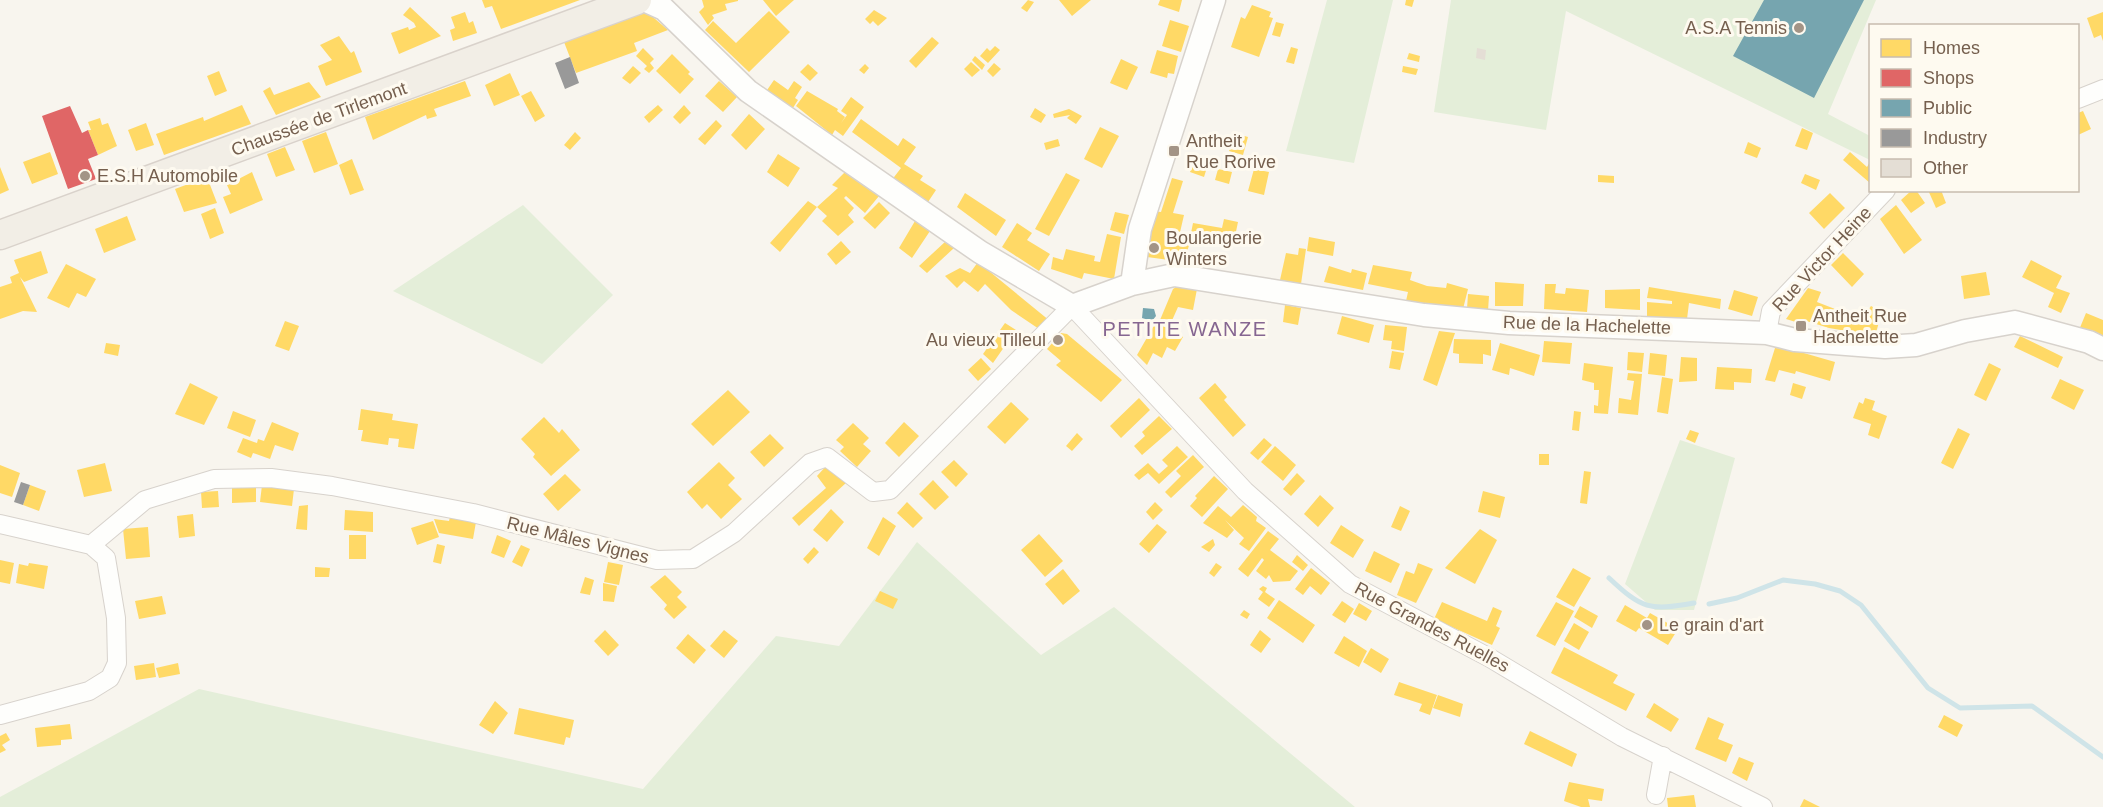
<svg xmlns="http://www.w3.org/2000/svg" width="2103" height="807" font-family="Arial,sans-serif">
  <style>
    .green { fill: #e4eed9 }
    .homes { fill: #ffd966 }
    .shops { fill: #e06666 }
    .public { fill: #76a5af }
    .industry { fill: #999 }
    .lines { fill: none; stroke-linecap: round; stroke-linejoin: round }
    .stream { stroke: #cfe4e8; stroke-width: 5 }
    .building { fill: #e4ded5 }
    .minor-casing { stroke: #d7d2cc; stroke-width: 20 }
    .tertiary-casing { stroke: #d7d2cc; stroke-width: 25 }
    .primary-casing { stroke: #d9d2cb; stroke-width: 31 }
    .minor { stroke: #fefefc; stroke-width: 18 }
    .tertiary { stroke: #fefefc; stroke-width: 22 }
    .primary { stroke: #f2eee6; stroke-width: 28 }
    .poi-dot { fill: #a39486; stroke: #fefaf0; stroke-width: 2 }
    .labels { text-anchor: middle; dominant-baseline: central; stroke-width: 6; stroke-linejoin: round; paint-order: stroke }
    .poi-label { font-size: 18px; fill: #755f4e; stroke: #fefaf0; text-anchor: start }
    .street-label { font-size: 18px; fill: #755f4e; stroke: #fefaf0 }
    .neighbourhood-label { font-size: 20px; letter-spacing: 1.5px; fill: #866691; stroke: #fefaf0 }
  </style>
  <rect width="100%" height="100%" fill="#f8f5ee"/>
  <path class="green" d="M 1327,0 L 1393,0 L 1354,163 L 1286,151 Z
    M 1451,0 L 1876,0 L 1828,114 L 1870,136 L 1870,160 L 1566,11 L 1546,130 L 1434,112 Z
    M 523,205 L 613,295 L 542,364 L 393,291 Z
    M 1680,440 L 1735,458 L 1694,610 L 1655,610 L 1625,584 Z
    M 917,542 L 1041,655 L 1114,607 L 1355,807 L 0,807 L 0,797 L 199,689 L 643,789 L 776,636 L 839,646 Z"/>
  <path class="homes" d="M 482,0 L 580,0 L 501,29 L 492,6 L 485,8 Z
    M 702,0 L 738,0 L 738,1 L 725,4 L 727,10 L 712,15 L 714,18 L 708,25 L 699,12 L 704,7 Z
    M 763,0 L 794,0 L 776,16 Z
    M 1028,0 L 1034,2 L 1027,12 L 1021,8 Z
    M 1059,0 L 1091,0 L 1072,16 Z
    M 1160,0 L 1182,0 L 1179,12 L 1158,5 Z
    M 1406,0 L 1414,0 L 1412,7 L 1405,5 Z
    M 1252,5 L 1271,12 L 1269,17 L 1273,18 L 1259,57 L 1231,47 L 1241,17 L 1245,19 Z
    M 410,7 L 441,36 L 399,54 L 391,33 L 408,27 L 409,30 L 416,27 L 414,23 L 403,15 Z
    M 874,10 L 887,18 L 878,26 L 873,21 L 870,24 L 865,19 Z
    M 769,11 L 790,32 L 749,72 L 705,30 L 713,21 L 736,43 Z
    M 465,12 L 469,23 L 473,21 L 477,33 L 453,41 L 450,30 L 455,28 L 451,17 Z
    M 647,12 L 668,30 L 634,43 L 637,51 L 576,73 L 564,42 Z
    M 2103,12 L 2103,41 L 2101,35 L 2094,38 L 2087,18 Z
    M 1170,20 L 1189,26 L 1181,52 L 1162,46 Z
    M 1276,22 L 1284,24 L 1280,37 L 1272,35 Z
    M 339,36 L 351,53 L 354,51 L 362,72 L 326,86 L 318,66 L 332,60 L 320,45 Z
    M 932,37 L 939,43 L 916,68 L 909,61 Z
    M 995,46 L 1000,50 L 988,63 L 980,56 L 987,48 L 990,51 Z
    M 1291,47 L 1298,49 L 1294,64 L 1286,62 Z
    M 643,48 L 654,59 L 650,63 L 654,68 L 649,73 L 644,69 L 647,66 L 636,56 Z
    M 1157,50 L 1178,56 L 1174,74 L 1168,73 L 1167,78 L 1150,73 Z
    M 1409,53 L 1420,56 L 1419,62 L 1407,59 Z
    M 672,54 L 690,72 L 688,74 L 694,79 L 680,94 L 656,71 Z
    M 975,56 L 985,65 L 982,70 L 972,60 Z
    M 1121,59 L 1138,67 L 1127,90 L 1110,83 Z
    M 971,62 L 980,70 L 972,77 L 964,69 Z
    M 994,63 L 1001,69 L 993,77 L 987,71 Z
    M 808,64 L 818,73 L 810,81 L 800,72 Z
    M 865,64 L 869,68 L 864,74 L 859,70 Z
    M 633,66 L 641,73 L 630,84 L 622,78 Z
    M 1403,66 L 1418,69 L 1416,75 L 1402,72 Z
    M 219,71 L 227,91 L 215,96 L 207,76 Z
    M 510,73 L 520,95 L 494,106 L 485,85 Z
    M 774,80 L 788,90 L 794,81 L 802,87 L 795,98 L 798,100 L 791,111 L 765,93 Z
    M 465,81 L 471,96 L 434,109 L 437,116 L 427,119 L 426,115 L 373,140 L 365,117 Z
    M 719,81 L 737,97 L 723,112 L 705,96 Z
    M 309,82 L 321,97 L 276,115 L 263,91 L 270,87 L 274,95 Z
    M 531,91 L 545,116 L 535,122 L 521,96 Z
    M 807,91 L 838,109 L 837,111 L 845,117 L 841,123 L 847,115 L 841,111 L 851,97 L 864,107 L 843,136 L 835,130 L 832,135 L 796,106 Z
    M 242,105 L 251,124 L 164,155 L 156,134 L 203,117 L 204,121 Z
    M 658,105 L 663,110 L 649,123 L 644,117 Z
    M 684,105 L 691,113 L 680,124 L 673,117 Z
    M 1035,108 L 1046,115 L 1041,123 L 1030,117 Z
    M 1069,109 L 1082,116 L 1076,124 L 1067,118 L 1070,115 L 1054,118 L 1053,114 Z
    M 2083,111 L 2091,129 L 2078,135 L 2078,113 Z
    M 749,114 L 765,129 L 746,150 L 731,135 Z
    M 100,118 L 102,125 L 108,123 L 117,146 L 98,155 L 88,130 L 91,130 L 88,122 Z
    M 861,119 L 898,146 L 903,138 L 916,147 L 904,164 L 923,176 L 920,180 L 936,190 L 926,205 L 891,181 L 901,168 L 852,132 Z
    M 716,120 L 722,126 L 705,145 L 698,139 Z
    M 146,123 L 154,145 L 136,151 L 128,130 Z
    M 1100,127 L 1119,136 L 1102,168 L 1084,159 Z
    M 1802,128 L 1813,133 L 1807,150 L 1795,146 Z
    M 326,132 L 338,164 L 314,173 L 302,141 Z
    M 575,132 L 581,138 L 570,150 L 564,145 Z
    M 1234,133 L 1248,137 L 1243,155 L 1229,151 Z
    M 1058,139 L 1060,146 L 1046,150 L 1044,143 Z
    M 1748,142 L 1761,148 L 1757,158 L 1744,153 Z
    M 285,147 L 295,170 L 276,177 L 267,154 Z
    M 50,152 L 58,174 L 32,184 L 23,162 Z
    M 1850,152 L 1867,167 L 1870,162 L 1870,183 L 1843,160 Z
    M 778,154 L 800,168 L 788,187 L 767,172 Z
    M 1196,154 L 1210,158 L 1204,177 L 1190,172 Z
    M 352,159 L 364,190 L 350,195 L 339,165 Z
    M 0,167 L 9,190 L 0,194 Z
    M 1218,169 L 1232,172 L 1229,184 L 1215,180 Z
    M 1254,169 L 1269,172 L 1264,195 L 1248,191 Z
    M 252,172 L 263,200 L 230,214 L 223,197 L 231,194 L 227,185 Z
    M 845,172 L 879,196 L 865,213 L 846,196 L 844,198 L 854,208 L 848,215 L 854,222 L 838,236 L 822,221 L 827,216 L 817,207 L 838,188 L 832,185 Z
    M 1066,173 L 1080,180 L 1049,236 L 1035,229 Z
    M 1805,174 L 1820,180 L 1816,190 L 1801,183 Z
    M 1598,175 L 1614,176 L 1614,183 L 1598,182 Z
    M 207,177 L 217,203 L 184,212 L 175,189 Z
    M 1172,178 L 1183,181 L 1173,213 L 1184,215 L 1178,241 L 1190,242 L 1184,262 L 1147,257 L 1152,211 L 1161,212 Z
    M 1912,190 L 1916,190 L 1925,203 L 1911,213 L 1901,200 Z
    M 1928,190 L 1941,190 L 1946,203 L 1936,208 Z
    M 965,193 L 1006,220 L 996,236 L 957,207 Z
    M 1830,193 L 1845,208 L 1824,229 L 1809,213 Z
    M 808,201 L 817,207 L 780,252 L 770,243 Z
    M 879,202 L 890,213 L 875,229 L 863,218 Z
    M 1896,205 L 1922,240 L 1904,254 L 1880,219 Z
    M 215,208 L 224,233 L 210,239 L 201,214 Z
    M 1115,212 L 1129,215 L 1124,234 L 1110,230 Z
    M 127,216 L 136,240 L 104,253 L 95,229 Z
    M 1224,219 L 1238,222 L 1233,246 L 1190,238 L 1193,223 L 1222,228 Z
    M 915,221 L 930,231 L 912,258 L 899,248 Z
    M 1017,223 L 1032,233 L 1027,240 L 1050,254 L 1039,271 L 1002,247 Z
    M 1107,234 L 1121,237 L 1114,279 L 1084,273 L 1082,279 L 1051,269 L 1053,257 L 1063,260 L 1066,249 L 1095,256 L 1094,261 L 1100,262 Z
    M 1309,237 L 1335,242 L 1333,256 L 1307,251 Z
    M 841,241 L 851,252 L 836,265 L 827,254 Z
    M 946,241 L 954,248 L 927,273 L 919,266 Z
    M 1299,248 L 1306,249 L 1301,284 L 1280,280 L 1286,253 L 1298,255 Z
    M 41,251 L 48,273 L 24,282 L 20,277 L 37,312 L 23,311 L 0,319 L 0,287 L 12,283 L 10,277 L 19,273 L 14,260 Z
    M 1843,253 L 1864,274 L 1852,287 L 1831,265 Z
    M 2031,260 L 2062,276 L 2056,288 L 2070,293 L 2061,313 L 2048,307 L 2054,293 L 2022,277 Z
    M 978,262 L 1050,321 L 1042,331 L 1011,310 L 985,284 L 978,292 L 964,281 L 957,288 L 945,276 L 960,268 L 970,273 Z
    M 66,264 L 96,279 L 86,297 L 77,293 L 69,308 L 47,298 Z
    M 1373,265 L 1412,272 L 1410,280 L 1427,286 L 1446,288 L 1447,283 L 1468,289 L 1463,309 L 1406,301 L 1408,292 L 1368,284 Z
    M 1329,266 L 1351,273 L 1352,269 L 1367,273 L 1363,290 L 1324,282 Z
    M 1986,272 L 1990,295 L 1964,299 L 1961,276 Z
    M 1495,282 L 1524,284 L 1523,306 L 1495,306 Z
    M 1545,284 L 1556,284 L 1555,293 L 1565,294 L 1566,288 L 1589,290 L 1587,312 L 1544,309 Z
    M 1179,285 L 1197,289 L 1193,310 L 1178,307 L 1170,325 L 1160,320 L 1173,289 Z
    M 1649,287 L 1721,299 L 1720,309 L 1689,303 L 1687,319 L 1647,319 L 1647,302 L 1672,304 L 1672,301 L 1647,298 Z
    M 1808,288 L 1821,292 L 1817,302 L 1835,309 L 1833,315 L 1862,318 L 1871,306 L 1882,312 L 1875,336 L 1829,328 L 1800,319 L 1799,323 L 1786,319 Z
    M 1640,289 L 1640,310 L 1605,308 L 1605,290 Z
    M 1734,290 L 1758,297 L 1752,316 L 1728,309 Z
    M 1468,294 L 1489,296 L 1488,311 L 1467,309 Z
    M 1285,305 L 1301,308 L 1298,325 L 1283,322 Z
    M 2086,313 L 2103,320 L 2103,340 L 2079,330 Z
    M 1342,316 L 1374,325 L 1369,343 L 1337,334 Z
    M 285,321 L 299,326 L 289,351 L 275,346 Z
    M 1156,322 L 1183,337 L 1175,351 L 1167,347 L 1162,358 L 1153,353 L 1147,365 L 1137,355 Z
    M 1005,323 L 1016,330 L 993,363 L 983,354 Z
    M 1385,325 L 1407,327 L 1404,351 L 1391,349 L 1392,341 L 1383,340 Z
    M 1439,331 L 1455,333 L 1437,386 L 1423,380 Z
    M 1061,333 L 1067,334 L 1122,380 L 1101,402 L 1056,365 L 1061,361 L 1047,349 Z
    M 2020,336 L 2063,357 L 2058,368 L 2014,347 Z
    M 1454,339 L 1491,340 L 1491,356 L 1483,354 L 1483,364 L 1459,363 L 1459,354 L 1453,353 Z
    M 1544,341 L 1572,343 L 1570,364 L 1542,362 Z
    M 106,343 L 120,345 L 118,356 L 104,353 Z
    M 1500,343 L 1540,355 L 1534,376 L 1510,368 L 1509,375 L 1492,370 Z
    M 1775,348 L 1790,349 L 1835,362 L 1830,381 L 1796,371 L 1795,374 L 1779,370 L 1775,382 L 1765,380 Z
    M 1392,351 L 1404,353 L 1400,370 L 1389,368 Z
    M 1628,352 L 1644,353 L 1642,372 L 1627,370 Z
    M 1650,353 L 1667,355 L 1665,376 L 1648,374 Z
    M 1681,357 L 1697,358 L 1697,381 L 1679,382 Z
    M 981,358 L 991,369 L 978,381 L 968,370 Z
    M 1584,363 L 1613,367 L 1608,414 L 1594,413 L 1594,405 L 1598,406 L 1599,390 L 1594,390 L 1594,383 L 1582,380 Z
    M 1989,363 L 2001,369 L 1986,401 L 1974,395 Z
    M 1717,367 L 1752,369 L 1751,383 L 1734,382 L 1734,390 L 1715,389 Z
    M 1628,373 L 1642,374 L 1638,415 L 1618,413 L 1619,398 L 1631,400 L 1634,381 L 1627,380 Z
    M 1662,377 L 1673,379 L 1668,414 L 1657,412 Z
    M 2060,379 L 2084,390 L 2074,410 L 2051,398 Z
    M 190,383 L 218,397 L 204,425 L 175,414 Z
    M 1215,383 L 1227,397 L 1224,400 L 1246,425 L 1233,437 L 1199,398 Z
    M 1793,383 L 1806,387 L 1802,399 L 1790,395 Z
    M 728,390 L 750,412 L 713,446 L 691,424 Z
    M 1139,398 L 1150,410 L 1121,438 L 1110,426 Z
    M 1865,398 L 1875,401 L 1872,410 L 1887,416 L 1879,439 L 1868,435 L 1871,424 L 1853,418 L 1859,402 L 1863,404 Z
    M 1011,402 L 1029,419 L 1005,444 L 987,427 Z
    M 361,409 L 393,414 L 392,420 L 418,424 L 414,449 L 398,447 L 399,439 L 389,438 L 388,445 L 361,441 L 363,430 L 358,430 Z
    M 233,411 L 256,420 L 250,437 L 227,428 Z
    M 1574,411 L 1581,412 L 1579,431 L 1572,430 Z
    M 1159,416 L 1172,429 L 1142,455 L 1134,446 L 1145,436 L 1142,432 Z
    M 544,417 L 559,433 L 562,429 L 580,450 L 551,476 L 533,457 L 535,454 L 521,439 Z
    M 272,422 L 299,433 L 293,451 L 275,445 L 270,459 L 253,453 L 251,458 L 237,452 L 243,438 L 257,443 L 258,439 L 264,441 Z
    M 904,422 L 919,436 L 899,457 L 885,443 Z
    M 853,423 L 869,438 L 863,444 L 871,451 L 857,467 L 840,451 L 844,447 L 836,440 Z
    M 1958,428 L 1970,434 L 1953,469 L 1941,463 Z
    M 1690,430 L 1699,433 L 1695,443 L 1686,439 Z
    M 1077,433 L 1083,439 L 1072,451 L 1066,446 Z
    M 770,434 L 784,448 L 764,467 L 750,452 Z
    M 1264,438 L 1272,445 L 1258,460 L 1250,453 Z
    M 1177,446 L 1188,457 L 1159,484 L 1148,473 L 1139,480 L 1134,475 L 1148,463 L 1159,474 L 1168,466 L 1162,460 Z
    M 1275,446 L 1296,465 L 1283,481 L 1261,462 Z
    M 1539,454 L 1549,454 L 1549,465 L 1539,465 Z
    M 1193,455 L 1204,467 L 1171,498 L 1165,492 L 1181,476 L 1176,471 Z
    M 954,460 L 968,474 L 956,487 L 941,472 Z
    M 719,462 L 735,478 L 728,485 L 742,499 L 721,519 L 707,504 L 702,509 L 687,492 Z
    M 105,463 L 112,491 L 84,497 L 77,470 Z
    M 828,464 L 847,482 L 799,526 L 792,518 L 826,488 L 817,476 Z
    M 0,465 L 20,473 L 12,497 L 0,493 Z
    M 1584,471 L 1591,472 L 1587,504 L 1580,503 Z
    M 1297,473 L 1305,481 L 1291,496 L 1283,489 Z
    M 565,474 L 581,490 L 558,511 L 543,494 Z
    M 1214,476 L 1228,489 L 1202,517 L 1190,506 L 1197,498 L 1195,496 Z
    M 933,480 L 949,497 L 935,510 L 919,494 Z
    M 256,484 L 256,502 L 232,503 L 232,485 Z
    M 30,485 L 46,491 L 39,511 L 23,505 Z
    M 262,485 L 294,489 L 292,506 L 260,502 Z
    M 218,491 L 219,507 L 202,508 L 201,492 Z
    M 1483,491 L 1505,497 L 1500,518 L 1478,512 Z
    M 1320,495 L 1334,508 L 1318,527 L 1304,514 Z
    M 907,502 L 923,518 L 913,528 L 897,513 Z
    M 1155,502 L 1163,510 L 1153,520 L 1146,512 Z
    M 308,505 L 307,530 L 296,529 L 299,506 Z
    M 1243,505 L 1257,517 L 1256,521 L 1266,528 L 1249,551 L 1239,544 L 1244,538 L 1225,520 L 1234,530 L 1227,538 L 1203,523 L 1218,506 L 1231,517 Z
    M 1400,506 L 1410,511 L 1401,531 L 1391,527 Z
    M 831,509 L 844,522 L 827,542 L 813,530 Z
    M 345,510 L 373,512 L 373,532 L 344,530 Z
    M 193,514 L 195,536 L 179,538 L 177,516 Z
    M 450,517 L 476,522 L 473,539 L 439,533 L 434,519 L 449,521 Z
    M 883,517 L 896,526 L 879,556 L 867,548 Z
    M 433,521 L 439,537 L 417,545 L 411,528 Z
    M 1157,524 L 1167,532 L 1149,553 L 1139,544 Z
    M 1341,525 L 1364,540 L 1353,558 L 1330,543 Z
    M 148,527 L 150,557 L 126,559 L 123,529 Z
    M 1480,529 L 1497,540 L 1475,584 L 1445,568 Z
    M 1268,531 L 1279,539 L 1270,550 L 1298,571 L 1290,581 L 1273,582 L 1269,575 L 1266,579 L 1256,571 L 1264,560 L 1262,558 L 1248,577 L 1238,569 Z
    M 1039,534 L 1063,561 L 1045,577 L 1021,550 Z
    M 349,535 L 366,535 L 366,559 L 349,559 Z
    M 497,535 L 511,541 L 504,558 L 491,553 Z
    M 1213,539 L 1215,545 L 1209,552 L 1201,547 Z
    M 437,544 L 445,546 L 441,564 L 433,562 Z
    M 521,545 L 530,549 L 522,567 L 512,562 Z
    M 814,547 L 819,552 L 808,564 L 803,559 Z
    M 1374,551 L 1400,564 L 1391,583 L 1365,571 Z
    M 1297,555 L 1308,565 L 1303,571 L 1292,562 Z
    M 0,560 L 14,563 L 10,584 L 0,582 Z
    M 608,562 L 623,565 L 619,585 L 604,582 Z
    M 29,563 L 48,566 L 44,589 L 16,583 L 19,564 L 28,566 Z
    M 1216,563 L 1222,567 L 1214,577 L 1209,573 Z
    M 1418,563 L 1433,569 L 1416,603 L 1397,595 L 1406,571 L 1414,574 Z
    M 315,567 L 330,568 L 329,577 L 315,577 Z
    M 1311,568 L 1330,583 L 1321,595 L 1310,586 L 1303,595 L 1295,589 Z
    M 1573,568 L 1591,578 L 1574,607 L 1556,597 Z
    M 1063,569 L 1080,591 L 1063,605 L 1045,584 Z
    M 665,575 L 682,592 L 677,597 L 687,607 L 674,619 L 664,609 L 667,605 L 650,587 Z
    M 585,577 L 594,580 L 590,595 L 580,593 Z
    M 603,583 L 617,586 L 614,602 L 603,601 Z
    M 1263,586 L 1267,588 L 1265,592 L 1275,599 L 1269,607 L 1258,599 L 1263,592 L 1259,589 Z
    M 880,591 L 898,599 L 893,609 L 875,601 Z
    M 162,596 L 166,614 L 139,619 L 135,601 Z
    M 1279,600 L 1315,625 L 1303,643 L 1267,618 Z
    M 1342,601 L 1354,609 L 1345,623 L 1332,615 Z
    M 1442,602 L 1487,621 L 1493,607 L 1502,611 L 1496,626 L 1500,628 L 1492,645 L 1434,619 Z
    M 1556,602 L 1574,611 L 1555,646 L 1536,636 Z
    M 1359,603 L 1372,611 L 1366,621 L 1353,614 Z
    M 1625,605 L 1647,618 L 1650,613 L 1678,629 L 1668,645 L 1639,628 L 1636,632 L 1616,621 Z
    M 1580,606 L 1598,616 L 1592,628 L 1574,617 Z
    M 1244,610 L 1250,614 L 1247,619 L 1240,615 Z
    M 1574,623 L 1589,632 L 1579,650 L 1564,641 Z
    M 605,630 L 619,645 L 608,656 L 594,641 Z
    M 724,630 L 738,641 L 724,658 L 710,646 Z
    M 1260,630 L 1271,639 L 1261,653 L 1250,645 Z
    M 688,634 L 706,650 L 694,664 L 676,648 Z
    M 1344,636 L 1367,651 L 1359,667 L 1334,653 Z
    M 1564,647 L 1618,675 L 1613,683 L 1635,694 L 1626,711 L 1551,673 Z
    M 1371,648 L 1389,659 L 1381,673 L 1363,662 Z
    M 154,663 L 156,677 L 136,680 L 134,666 Z
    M 178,663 L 180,674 L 159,678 L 156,668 Z
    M 1399,682 L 1437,695 L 1430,715 L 1419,711 L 1422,704 L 1394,695 Z
    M 1438,695 L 1463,704 L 1460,717 L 1433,708 Z
    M 495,701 L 508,713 L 493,734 L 479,725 Z
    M 1654,703 L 1679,719 L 1671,732 L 1646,717 Z
    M 519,708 L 574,720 L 570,738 L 566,737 L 564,745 L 514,734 Z
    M 1944,715 L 1963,725 L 1957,737 L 1938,727 Z
    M 1708,717 L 1724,724 L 1718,739 L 1733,745 L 1726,762 L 1695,749 Z
    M 70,724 L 72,739 L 61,740 L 61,745 L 37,747 L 35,728 Z
    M 1530,731 L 1577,754 L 1572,767 L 1524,744 Z
    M 6,733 L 10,740 L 2,745 L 6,750 L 0,753 L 0,736 Z
    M 1739,757 L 1754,763 L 1747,781 L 1732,773 Z
    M 1569,782 L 1604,789 L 1602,801 L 1588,799 L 1590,807 L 1581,807 L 1564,801 Z
    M 1694,795 L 1696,807 L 1668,807 L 1667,798 Z
    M 1804,799 L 1820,807 L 1800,807 Z"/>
  <path class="shops" d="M 70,106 L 82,133 L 88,130 L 98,155 L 88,159 L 96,179 L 68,189 L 42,116 Z"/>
  <path class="public" d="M 1764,0 L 1864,0 L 1814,98 L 1733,56 Z
    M 1143,308 L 1154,309 L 1156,316 L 1152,321 L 1142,318 Z"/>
  <path class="industry" d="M 570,57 L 579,83 L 565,89 L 555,63 Z
    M 21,482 L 30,485 L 23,505 L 14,502 Z"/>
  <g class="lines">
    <path class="stream" d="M 1609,578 C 1642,609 1649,611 1694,603
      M 1709,604 L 1737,598 L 1783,580 L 1815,584 L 1840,591 L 1861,605 L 1928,688 L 1960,708 L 2032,706 L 2103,757"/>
  </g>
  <path class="building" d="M 1477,48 L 1486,50 L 1485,60 L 1476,58 Z"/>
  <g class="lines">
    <defs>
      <path id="minor" d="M 2078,99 L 2103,89
        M 1767,333 L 1771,311 L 1886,190
        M 0,524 L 91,545 L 106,558 L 116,618 L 117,663 L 110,678 L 89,691 L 0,715
        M 91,545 L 145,500 L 214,479 L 271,478 L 332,486 L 473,513 L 657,560 L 693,559 L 734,533 L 810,463 L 827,457 L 873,492 L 890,490 L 1072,306 L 1245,491 L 1350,584 L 1490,658 L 1622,737 L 1763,807
        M 1656,795 L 1663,756"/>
      <path id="tertiary" d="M 644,0 L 664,9 L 748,91 L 980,252 L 1072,306 L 1132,284 L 1174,275 L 1424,315 L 1509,323 L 1767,333 L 1795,340 L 1885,347 L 1916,345 L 1965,331 L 2015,322 L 2089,342 L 2103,349
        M 1132,284 L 1140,229 L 1214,0"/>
      <path id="primary" d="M 0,235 L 637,0"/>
    </defs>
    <use href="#minor" class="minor-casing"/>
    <use href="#tertiary" class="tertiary-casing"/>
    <use href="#primary" class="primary-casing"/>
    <use href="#minor" class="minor"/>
    <use href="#tertiary" class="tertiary"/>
    <use href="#primary" class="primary"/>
  </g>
  <g class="poi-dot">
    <circle cx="1799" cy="28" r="6"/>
    <rect x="1168" y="145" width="12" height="12" rx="3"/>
    <circle cx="85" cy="176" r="6"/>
    <circle cx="1154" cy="248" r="6"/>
    <rect x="1795" y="320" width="12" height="12" rx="3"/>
    <circle cx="1058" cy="340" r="6"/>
    <circle cx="1647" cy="625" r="6"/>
  </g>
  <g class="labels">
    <g class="poi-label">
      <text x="1787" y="28" text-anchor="end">A.S.A Tennis</text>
      <text x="1186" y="141">Antheit<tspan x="1186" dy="21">Rue Rorive</tspan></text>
      <text x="97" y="176">E.S.H Automobile</text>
      <text x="1166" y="238">Boulangerie<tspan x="1166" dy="21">Winters</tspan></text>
      <text x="1813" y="316">Antheit Rue<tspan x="1813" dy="21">Hachelette</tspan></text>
      <text x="1046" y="340" text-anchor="end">Au vieux Tilleul</text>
      <text x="1659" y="625">Le grain d'art</text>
    </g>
    <g class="street-label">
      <text transform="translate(319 119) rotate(-20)">Chaussée de Tirlemont</text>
      <text transform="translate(1822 259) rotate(-47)">Rue Victor Heine</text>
      <text transform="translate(1587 325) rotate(2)">Rue de la Hachelette</text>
      <text transform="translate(578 540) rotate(14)">Rue Mâles Vignes</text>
      <text transform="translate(1432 627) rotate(28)">Rue Grandes Ruelles</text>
    </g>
    <g class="neighbourhood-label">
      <text x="1185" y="329">PETITE WANZE</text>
    </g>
  </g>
  <rect x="1869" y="24" width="210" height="168" fill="#fefaf0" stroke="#c7bcaf" stroke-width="1.5"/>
  <rect x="1881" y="39" width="30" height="18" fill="#ffd966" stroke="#c7bcaf" stroke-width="1.5"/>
  <text x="1923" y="54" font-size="18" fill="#755f4e">Homes</text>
  <rect x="1881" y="69" width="30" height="18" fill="#e06666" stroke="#c7bcaf" stroke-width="1.5"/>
  <text x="1923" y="84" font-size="18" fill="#755f4e">Shops</text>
  <rect x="1881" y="99" width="30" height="18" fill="#76a5af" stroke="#c7bcaf" stroke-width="1.5"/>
  <text x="1923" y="114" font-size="18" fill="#755f4e">Public</text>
  <rect x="1881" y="129" width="30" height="18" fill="#999999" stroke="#c7bcaf" stroke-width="1.5"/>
  <text x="1923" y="144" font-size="18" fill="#755f4e">Industry</text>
  <rect x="1881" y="159" width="30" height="18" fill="#e4ded5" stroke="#c7bcaf" stroke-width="1.5"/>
  <text x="1923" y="174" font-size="18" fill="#755f4e">Other</text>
</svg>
